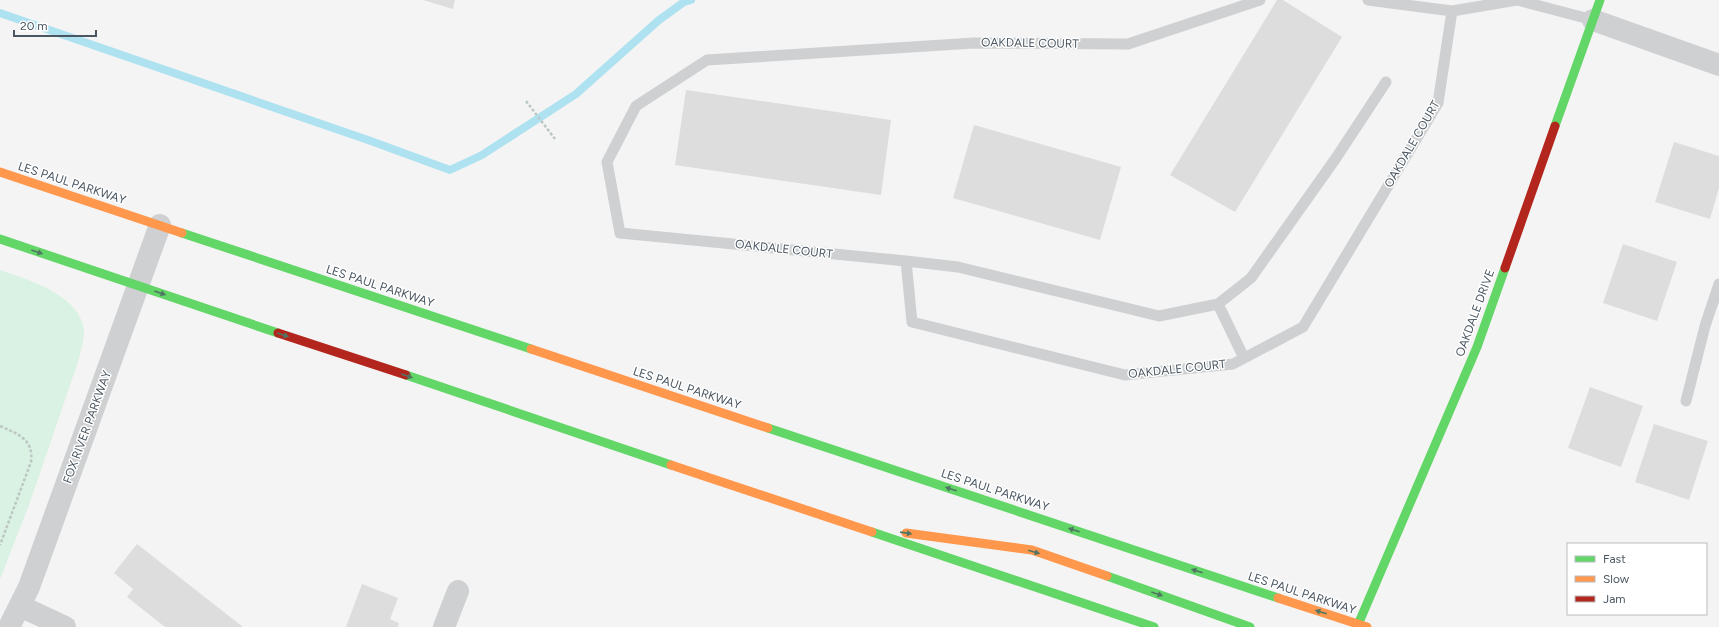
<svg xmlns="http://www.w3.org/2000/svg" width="1719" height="627" font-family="Figtree,sans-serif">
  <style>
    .green { fill: #d9f2e3 }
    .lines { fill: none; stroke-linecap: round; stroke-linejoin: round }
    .stream { stroke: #aee2f0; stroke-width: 8 }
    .building { fill: #ddddde }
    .path { stroke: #bcc7c4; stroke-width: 2.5; stroke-dasharray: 3 2; stroke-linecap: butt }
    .lane { stroke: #ced0d2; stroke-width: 11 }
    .street { stroke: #ced0d2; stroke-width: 22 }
    .fast { stroke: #63d668; stroke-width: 9 }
    .slow { stroke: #ff974d; stroke-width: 9 }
    .jam { stroke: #b3261e; stroke-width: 9 }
    .oneway { fill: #507663 }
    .labels { text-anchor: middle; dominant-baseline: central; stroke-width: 3; stroke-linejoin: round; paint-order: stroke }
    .street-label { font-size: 12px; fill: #4a5661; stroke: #fff }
  </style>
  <rect width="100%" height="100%" fill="#f4f4f4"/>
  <path class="green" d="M 0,270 C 27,279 75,294 83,325 C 86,336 81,348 79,359 L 29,505 L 0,579 Z"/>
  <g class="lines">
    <path class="stream" d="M 0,13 L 368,140 L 450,170 L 482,155 L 576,94 L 659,20 L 684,2 L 691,0"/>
  </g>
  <path class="building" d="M 423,0 L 455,0 L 453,9 Z
    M 1277,0 L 1283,0 L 1342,37 L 1235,212 L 1170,175 Z
    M 686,90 L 891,120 L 881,195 L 675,165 Z
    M 974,125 L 1121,167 L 1100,240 L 953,198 Z
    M 1674,142 L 1719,156 L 1719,188 L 1710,219 L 1655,202 Z
    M 1623,244 L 1677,262 L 1657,321 L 1603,303 Z
    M 1590,387 L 1643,406 L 1621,467 L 1568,448 Z
    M 1654,424 L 1708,441 L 1689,500 L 1635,482 Z
    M 137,544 L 243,627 L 165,627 L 127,597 L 133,589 L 114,573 Z
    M 362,584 L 398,598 L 390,619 L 399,623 L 398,627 L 346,627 Z"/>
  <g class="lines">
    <path class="path" d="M 526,101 L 555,139
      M 0,426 C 18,434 34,439 31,462 L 0,545"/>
    <path class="lane" d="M 1260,0 L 1128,44 L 974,43 L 707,60 L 636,106 L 607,162 L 620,233 L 906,261 L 912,322 L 1125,375 L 1233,364 L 1303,327 L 1438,103 L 1452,11 L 1368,0
      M 1452,11 L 1517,0 L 1593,20
      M 906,261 L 958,267 L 1159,316 L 1218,304 L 1251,278 L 1336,158 L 1386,82
      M 1218,304 L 1244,358
      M 1686,401 L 1705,326 L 1719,284"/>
    <path class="street" d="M 1593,20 L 1719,65
      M 20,606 L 65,627
      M 9,627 L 29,587 L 160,225
      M 444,627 L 458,591"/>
    <path class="fast" d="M 1555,126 L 1600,0
      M 182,233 L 531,349
      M 0,239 L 278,333
      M 406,375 L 671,465
      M 768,428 L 1278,598
      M 872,532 L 1154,627
      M 1107,576 L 1250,627
      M 1357,627 L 1477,347 L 1505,268"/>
    <path class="slow" d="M 0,172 L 182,233
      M 531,349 L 768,428
      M 671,465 L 872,532
      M 906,533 L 1032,550 L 1107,576
      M 1278,598 L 1367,627"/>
    <path class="jam" d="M 1505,268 L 1555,126
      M 278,333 L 406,375"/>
  </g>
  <defs><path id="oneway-solid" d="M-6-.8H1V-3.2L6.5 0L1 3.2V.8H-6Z"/></defs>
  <g class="oneway">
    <use href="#oneway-solid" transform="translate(37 252) rotate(19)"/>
    <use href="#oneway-solid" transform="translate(160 293) rotate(19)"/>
    <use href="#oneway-solid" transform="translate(283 335) rotate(19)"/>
    <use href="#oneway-solid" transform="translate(407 376) rotate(19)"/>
    <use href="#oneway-solid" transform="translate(951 489) rotate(-162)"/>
    <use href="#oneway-solid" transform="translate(1074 530) rotate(-162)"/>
    <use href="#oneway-solid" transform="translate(906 533) rotate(8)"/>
    <use href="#oneway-solid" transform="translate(1034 552) rotate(16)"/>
    <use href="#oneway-solid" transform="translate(1197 571) rotate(-162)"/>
    <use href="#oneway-solid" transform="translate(1157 594) rotate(19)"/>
    <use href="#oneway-solid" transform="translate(1321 612) rotate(-162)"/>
  </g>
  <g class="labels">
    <g class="street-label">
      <text transform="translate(1030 43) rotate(1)">OAKDALE COURT</text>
      <text transform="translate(1412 144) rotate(-60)">OAKDALE COURT</text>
      <text transform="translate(72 183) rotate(18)">LES PAUL PARKWAY</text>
      <text transform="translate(784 249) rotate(6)">OAKDALE COURT</text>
      <text transform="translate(380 286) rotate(18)">LES PAUL PARKWAY</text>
      <text transform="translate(1475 313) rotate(-70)">OAKDALE DRIVE</text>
      <text transform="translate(1177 369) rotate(-6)">OAKDALE COURT</text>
      <text transform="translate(687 388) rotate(18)">LES PAUL PARKWAY</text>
      <text transform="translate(87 427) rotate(-70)">FOX RIVER PARKWAY</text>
      <text transform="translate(995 490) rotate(18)">LES PAUL PARKWAY</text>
      <text transform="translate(1302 593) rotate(18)">LES PAUL PARKWAY</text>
    </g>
  </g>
  <rect x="1567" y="543" width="140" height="72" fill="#ffffff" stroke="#b7bbc0"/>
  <rect x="1575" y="556" width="20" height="6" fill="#63d668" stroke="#b7bbc0"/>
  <text x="1603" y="563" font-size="12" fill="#4a5661">Fast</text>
  <rect x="1575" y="576" width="20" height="6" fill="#ff974d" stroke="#b7bbc0"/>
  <text x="1603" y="583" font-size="12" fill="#4a5661">Slow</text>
  <rect x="1575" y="596" width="20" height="6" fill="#b3261e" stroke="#b7bbc0"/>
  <text x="1603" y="603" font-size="12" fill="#4a5661">Jam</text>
  <path d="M14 30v6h82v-6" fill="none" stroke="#4a5661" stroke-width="2"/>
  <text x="20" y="30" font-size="12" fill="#4a5661" stroke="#ffffff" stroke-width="3" paint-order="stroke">20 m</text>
</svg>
